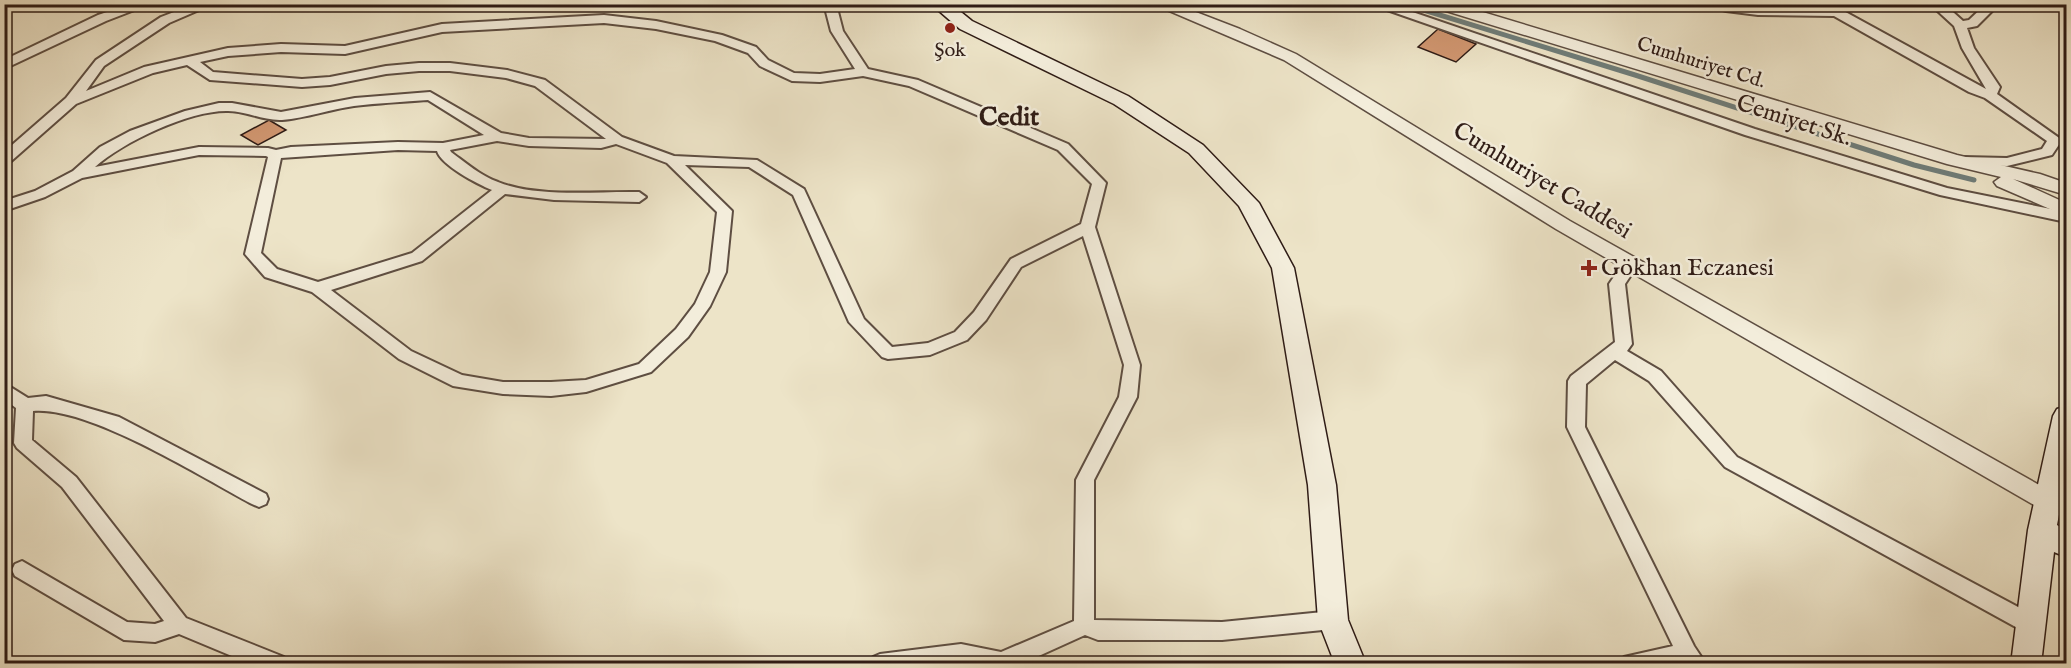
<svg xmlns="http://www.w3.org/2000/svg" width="2071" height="668" font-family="'IM FELL English',serif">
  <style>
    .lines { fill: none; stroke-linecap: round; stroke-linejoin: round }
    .stream { stroke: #6f7d79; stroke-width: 5 }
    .building { fill: #d09670; stroke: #2f1c16; stroke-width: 1.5 }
    .minor-casing { stroke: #5e4e42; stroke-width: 4 }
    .tertiary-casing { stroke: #5e4e42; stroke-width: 3 }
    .secondary-casing { stroke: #2f1c16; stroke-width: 3 }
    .minor { fill: #f3eddb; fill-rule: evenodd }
    .tertiary { fill: #f3eddb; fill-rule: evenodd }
    .secondary { fill: #f3eddb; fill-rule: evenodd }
    .poi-dot { fill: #8f2418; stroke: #f3eddb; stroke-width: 2 }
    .labels { text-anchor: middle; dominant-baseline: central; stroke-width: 5; stroke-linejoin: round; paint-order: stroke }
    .far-poi-label { font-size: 20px; fill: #2f1c16; stroke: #f3eddb }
    .far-street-label { font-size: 20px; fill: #2f1c16; stroke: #f3eddb }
    .street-label { font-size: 24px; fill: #2f1c16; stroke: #f3eddb }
    .poi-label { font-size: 24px; fill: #2f1c16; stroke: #f3eddb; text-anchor: start }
    .neighbourhood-label { font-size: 26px; font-weight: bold; fill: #2f1c16; stroke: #f3eddb }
  </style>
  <rect width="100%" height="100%" fill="#ede4c8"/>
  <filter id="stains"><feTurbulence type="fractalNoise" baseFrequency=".00333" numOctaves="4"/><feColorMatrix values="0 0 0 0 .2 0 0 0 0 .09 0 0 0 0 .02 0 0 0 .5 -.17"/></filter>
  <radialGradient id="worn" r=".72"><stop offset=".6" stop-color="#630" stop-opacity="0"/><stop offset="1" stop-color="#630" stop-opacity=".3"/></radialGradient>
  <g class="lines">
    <path class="stream" d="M 1404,4 L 1635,75 L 1914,165 L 1974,180"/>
  </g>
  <path class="building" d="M 1438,29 L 1476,44 L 1456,62 L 1418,47 Z
    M 269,120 L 286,130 L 258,145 L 241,135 Z"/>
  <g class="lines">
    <defs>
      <path id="minor" d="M 131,4 L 150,4 L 106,21 L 4,69 L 4,60 L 98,15 Z
        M 195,4 L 213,4 L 169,23 L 104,66 L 86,91 L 144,67 L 228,48 L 281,44 L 345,46 L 442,24 L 604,15 L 656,21 L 722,35 L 756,47 L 768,60 L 794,73 L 820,74 L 855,69 L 831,31 L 824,4 L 836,4 L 843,31 L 868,69 L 918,80 L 1068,144 L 1106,183 L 1095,227 L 1140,365 L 1137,397 L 1094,480 L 1094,620 L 1222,622 L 1333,611 L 1340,614 L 1343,620 L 1340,626 L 1333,629 L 1222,640 L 1098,640 L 1085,635 L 1021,664 L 870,664 L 873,657 L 880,654 L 961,644 L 1001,652 L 1074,621 L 1076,480 L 1119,397 L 1124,365 L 1083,236 L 1021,267 L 986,320 L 967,340 L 930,355 L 888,359 L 882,357 L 849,322 L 793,195 L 749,167 L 685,165 L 732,211 L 726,272 L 710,306 L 688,337 L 651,372 L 586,392 L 551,396 L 503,394 L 453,386 L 399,359 L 312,292 L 265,277 L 245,254 L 268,157 L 266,156 L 199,155 L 82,178 L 45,197 L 4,211 L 4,201 L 35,191 L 73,171 L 100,147 L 130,131 L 185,111 L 219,103 L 232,103 L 281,112 L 355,98 L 430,92 L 501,133 L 529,138 L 606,139 L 535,86 L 506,78 L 450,71 L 419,71 L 386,74 L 330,85 L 302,87 L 210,80 L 187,65 L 153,73 L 76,104 L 9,163 L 4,164 L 4,152 L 66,98 L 96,60 L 161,17 ZM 604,23 L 656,29 L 715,41 L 748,53 L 760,66 L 792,81 L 820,82 L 863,76 L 909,86 L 1058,150 L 1092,184 L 1081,224 L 1011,259 L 974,312 L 955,332 L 928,343 L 892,347 L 864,319 L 804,189 L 757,160 L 674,156 L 622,137 L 545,80 L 507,70 L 450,63 L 419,63 L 386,66 L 330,77 L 302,79 L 213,72 L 200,62 L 228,56 L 281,52 L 345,54 L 442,32 ZM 428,100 L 484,135 L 443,143 L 398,142 L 291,147 L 276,150 L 268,148 L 199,147 L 95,167 C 123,142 190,110 228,111 C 246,111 264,121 282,120 C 306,118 331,109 354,106 C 378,103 403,102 428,100 ZM 497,141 L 529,146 L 601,148 L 616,144 L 667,163 L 717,212 L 710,272 L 695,304 L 676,329 L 639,364 L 586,380 L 551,382 L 503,382 L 462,375 L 411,351 L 331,290 L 422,261 L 505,194 L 554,200 L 639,202 L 646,197 L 639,192 C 596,191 538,198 498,182 C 481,176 466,163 451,152 L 450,150 ZM 398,150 L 437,151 C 441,165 477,184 492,190 L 412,253 L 318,282 L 277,269 L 261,253 L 281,158 Z
        M 1370,4 L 1389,4 L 1755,129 L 1947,188 L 2066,212 L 2066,222 L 1940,195 L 1745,135 Z
        M 1704,4 L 1731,4 L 1773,9 L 1826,9 L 1822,4 L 1835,4 L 1840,9 L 1986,89 L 1962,48 L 1954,26 L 1930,4 L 1944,4 L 1963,21 L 1969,20 L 1986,4 L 1999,4 L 1977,26 L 1967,28 L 1974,48 L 2000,87 L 1997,94 L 2062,140 L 2052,155 L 2007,166 L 1958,164 L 1956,161 L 1958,158 L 1963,157 L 2007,158 L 2042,149 L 2047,141 L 1985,98 L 1969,92 L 1834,16 L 1758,15 L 1726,11 Z
        M 1631,258 L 1639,263 L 1625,284 L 1632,344 L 1627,351 L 1661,371 L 1737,457 L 2037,617 L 2040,624 L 2037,631 L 2030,633 L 2023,631 L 1725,467 L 1649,381 L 1615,360 L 1586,384 L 1585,427 L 1694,646 L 1706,664 L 1621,664 L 1624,657 L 1673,646 L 1567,427 L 1568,381 L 1571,376 L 1615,342 L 1609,284 L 1626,259 Z
        M 4,383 L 28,398 L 46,396 L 119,417 L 266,494 L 268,499 L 266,504 L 259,507 L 252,504 C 201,477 89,406 33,411 L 32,440 L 76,477 L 186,618 L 284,657 L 287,664 L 251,664 L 179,634 L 155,642 L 124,640 L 15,576 L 12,570 L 15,564 L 22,561 L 127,622 L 155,624 L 164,621 L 62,487 L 17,448 L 14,443 L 16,408 L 4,399 Z"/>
      <path id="tertiary" d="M 1153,4 L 1175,4 L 1240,29 L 1296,54 L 1570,221 L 2057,495 L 2061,502 L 2057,509 L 2049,512 L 2041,509 L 1556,229 L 1284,60 Z
        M 1431,4 L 1456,4 L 1957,155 L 2040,174 L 2066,183 L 2066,195 L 2013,179 L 2066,203 L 2066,216 L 1997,186 L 1994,182 L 2001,177 L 1947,164 L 1433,7 Z"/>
      <path id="secondary" d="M 931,4 L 951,4 L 972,21 L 1128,96 L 1203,145 L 1259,203 L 1294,268 L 1336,485 L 1348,620 L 1366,664 L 1335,664 L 1318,620 L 1308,485 L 1272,268 L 1239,206 L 1189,153 L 1114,104 L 960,29 Z
        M 2066,406 L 2066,478 L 2057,525 L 2066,531 L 2066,557 L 2054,552 L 2041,664 L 2011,664 L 2028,530 L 2053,416 L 2057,409 Z"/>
    </defs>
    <use href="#minor" class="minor-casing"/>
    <use href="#tertiary" class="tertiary-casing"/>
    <use href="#secondary" class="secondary-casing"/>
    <use href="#minor" class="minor"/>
    <use href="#tertiary" class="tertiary"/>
    <use href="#secondary" class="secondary"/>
  </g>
  <g class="poi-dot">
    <circle cx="950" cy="28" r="6"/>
    <path d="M1586 259h6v6h6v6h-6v6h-6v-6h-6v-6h6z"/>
  </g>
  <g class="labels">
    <g class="far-poi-label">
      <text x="950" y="50">Şok</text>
    </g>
    <g class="far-street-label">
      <text transform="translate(1701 63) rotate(17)">Cumhuriyet Cd.</text>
    </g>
    <g class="street-label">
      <text transform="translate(1794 121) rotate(18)">Cemiyet Sk.</text>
      <text transform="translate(1542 181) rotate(31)">Cumhuriyet Caddesi</text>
    </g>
    <g class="poi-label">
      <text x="1601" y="268">Gökhan Eczanesi</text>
    </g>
    <g class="neighbourhood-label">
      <text x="1009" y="117">Cedit</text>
    </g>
  </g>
  <rect width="2071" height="668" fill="none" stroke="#ede4c8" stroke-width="24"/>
  <rect x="6" y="6" width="2059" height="656" fill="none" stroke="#2f1c16" stroke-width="3"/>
  <rect x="12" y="12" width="2047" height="644" fill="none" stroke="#2f1c16" stroke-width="1.5"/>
  <rect width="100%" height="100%" filter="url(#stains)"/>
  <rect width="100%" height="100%" fill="url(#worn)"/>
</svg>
